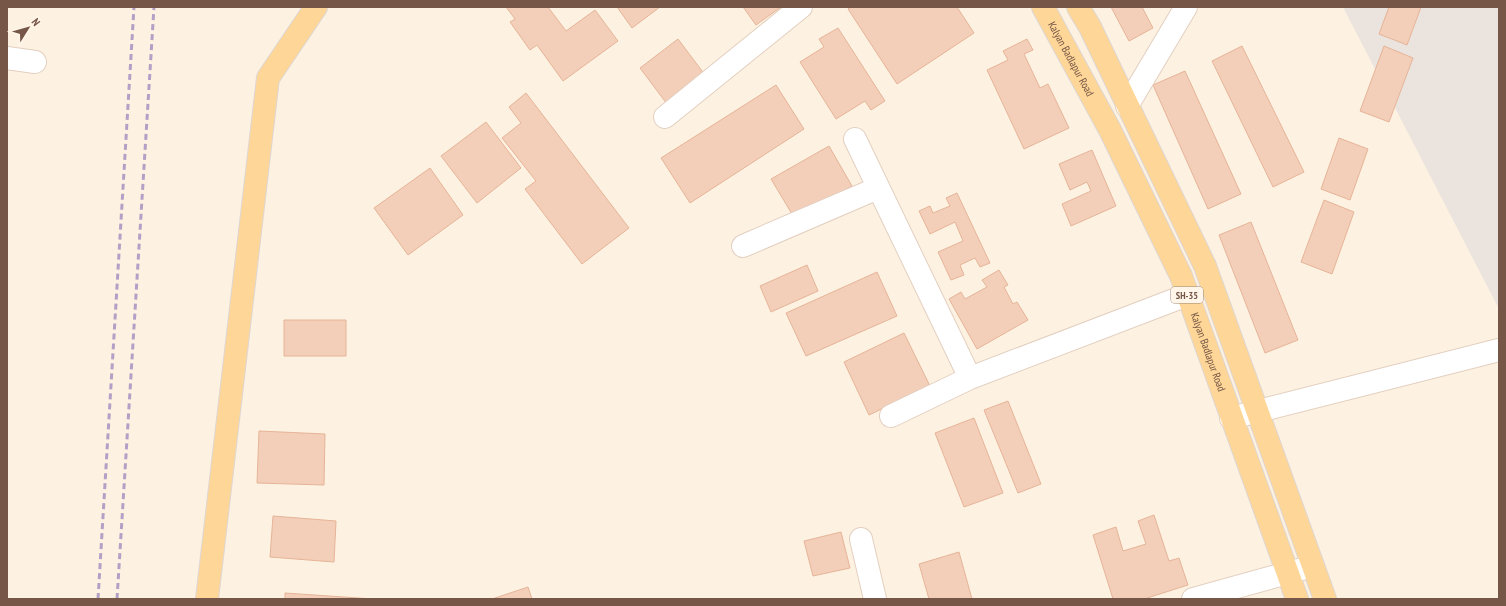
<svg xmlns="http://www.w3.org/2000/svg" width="1506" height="606" font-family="'PT Sans Narrow',sans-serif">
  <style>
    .industrial { fill: #ebe3dd }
    .building { fill: #f3ceb8; stroke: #e6b498 }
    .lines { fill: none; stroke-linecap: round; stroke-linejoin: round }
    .minor-casing { stroke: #e3cfc0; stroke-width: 24 }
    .major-casing { stroke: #ded6d3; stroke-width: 24 }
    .minor { stroke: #fff; stroke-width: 22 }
    .major { stroke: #fed697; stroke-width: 22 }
    .rail { stroke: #b4a0c6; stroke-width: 3; stroke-dasharray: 6 4; stroke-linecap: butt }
    .labels { text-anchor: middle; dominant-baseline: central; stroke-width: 3; stroke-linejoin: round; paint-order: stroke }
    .shield { fill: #fff5e8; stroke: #9e8677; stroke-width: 1 }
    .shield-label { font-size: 10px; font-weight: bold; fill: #755647 }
    .street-label { font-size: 11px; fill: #755647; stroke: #fff5e8 }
  </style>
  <rect width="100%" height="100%" fill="#fdf2e1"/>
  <path class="industrial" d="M 1343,7 L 1499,7 L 1499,309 Z"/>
  <path class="building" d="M 506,7 L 548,7 L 566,31 L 595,10 L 618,41 L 563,81 L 537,45 L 530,50 L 510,22 L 515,19 Z
    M 617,7 L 660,7 L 632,28 Z
    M 743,7 L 781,7 L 756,25 Z
    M 851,7 L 957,7 L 974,33 L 897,84 L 848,9 Z
    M 1111,7 L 1142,7 L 1153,28 L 1129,41 Z
    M 1389,7 L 1421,7 L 1407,45 L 1379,34 Z
    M 838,28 L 885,101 L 871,110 L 865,101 L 836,119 L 800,62 L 824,47 L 819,39 Z
    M 678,39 L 705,75 L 667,104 L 640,68 Z
    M 1027,39 L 1033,50 L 1024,54 L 1040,88 L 1048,84 L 1069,128 L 1024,149 L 987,70 L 1008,60 L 1003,51 Z
    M 1242,46 L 1304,172 L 1273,187 L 1212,61 Z
    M 1384,46 L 1413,58 L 1389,122 L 1360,111 Z
    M 1185,71 L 1241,194 L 1208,209 L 1153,85 Z
    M 776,85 L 804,129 L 690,203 L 661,158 Z
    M 526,93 L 629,228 L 582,264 L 525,189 L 536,181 L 502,138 L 521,123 L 509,107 Z
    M 486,122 L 521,168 L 477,203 L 441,156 Z
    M 1339,138 L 1368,149 L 1350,200 L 1321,189 Z
    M 829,146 L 852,186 L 795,219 L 771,179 Z
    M 1092,150 L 1116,206 L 1071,226 L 1062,204 L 1091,191 L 1087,182 L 1070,190 L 1059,164 Z
    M 430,168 L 463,215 L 408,255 L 374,208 Z
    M 957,193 L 990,263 L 980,267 L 975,258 L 960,265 L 964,275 L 951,280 L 938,252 L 963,241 L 955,222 L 930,234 L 919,211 L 930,206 L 933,213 L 950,206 L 946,198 Z
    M 1324,200 L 1354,212 L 1332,274 L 1301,262 Z
    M 1251,222 L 1298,340 L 1265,353 L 1219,235 Z
    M 807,265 L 818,291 L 771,312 L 760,286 Z
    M 999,270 L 1008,285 L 1004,287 L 1013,304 L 1017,302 L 1028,320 L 977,349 L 949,299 L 961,292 L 965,299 L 987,287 L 982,280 Z
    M 877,272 L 897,316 L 806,356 L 786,313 Z
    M 284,320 L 346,320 L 346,356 L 284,356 Z
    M 904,333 L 930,386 L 869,415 L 844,362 Z
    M 1008,401 L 1041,484 L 1018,493 L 984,410 Z
    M 974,418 L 1003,493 L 964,507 L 935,433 Z
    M 259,431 L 325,434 L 324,485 L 257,483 Z
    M 1154,515 L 1169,561 L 1179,558 L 1188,585 L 1144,599 L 1113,599 L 1093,535 L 1116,527 L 1123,551 L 1146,544 L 1138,521 Z
    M 273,516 L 336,521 L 334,562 L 270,557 Z
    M 841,532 L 850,568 L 813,576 L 804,541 Z
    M 959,552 L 972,599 L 929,599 L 919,564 Z
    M 528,587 L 532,599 L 492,599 Z
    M 285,593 L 373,599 L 285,599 Z"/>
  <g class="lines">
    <defs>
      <path id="minor" d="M 7,58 L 35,62
        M 1127,106 L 1186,7
        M 665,117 L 801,7
        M 855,139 L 970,378
        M 743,246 L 878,188
        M 891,416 L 970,378 L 1187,295
        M 1231,418 L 1499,350
        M 861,539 L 875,599
        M 1193,599 L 1313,566"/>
      <g id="major">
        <path id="s1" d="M 1043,7 L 1110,130 L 1181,276 L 1297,599"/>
        <path d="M 1078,7 L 1090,27 L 1205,266 L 1325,599"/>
        <path d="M 207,599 L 268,78 L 316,7"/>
      </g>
    </defs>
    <use href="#minor" class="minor-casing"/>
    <use href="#major" class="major-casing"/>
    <use href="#minor" class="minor"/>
    <use href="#major" class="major"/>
    <path class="rail" d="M 98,599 L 134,7
      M 117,599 L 154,7"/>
  </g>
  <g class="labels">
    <rect class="shield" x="1171" y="287" width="32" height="16" rx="3"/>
    <g class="shield-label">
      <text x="1187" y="295">SH-35</text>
    </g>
    <g class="street-label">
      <text stroke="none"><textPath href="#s1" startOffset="59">Kalyan Badlapur Road</textPath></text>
      <text stroke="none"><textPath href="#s1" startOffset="383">Kalyan Badlapur Road</textPath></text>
    </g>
  </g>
  <rect width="1506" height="606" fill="none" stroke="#755647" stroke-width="16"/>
  <g transform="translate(28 28) rotate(53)" stroke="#fff5e8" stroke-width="3" paint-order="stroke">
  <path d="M0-3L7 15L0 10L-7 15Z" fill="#755647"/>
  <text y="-6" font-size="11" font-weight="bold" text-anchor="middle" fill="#755647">N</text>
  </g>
</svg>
